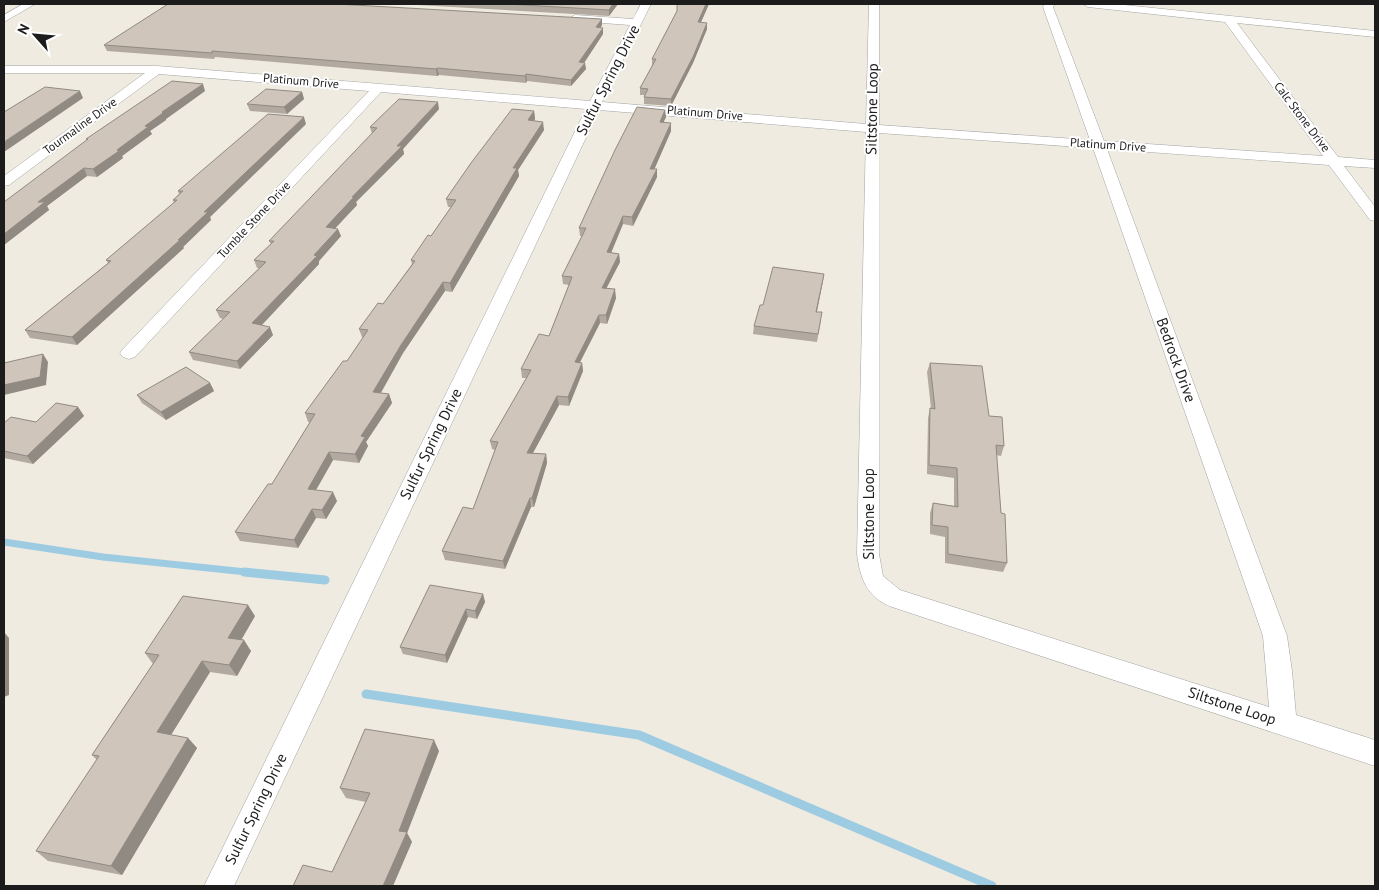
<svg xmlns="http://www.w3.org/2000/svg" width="1379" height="890" viewBox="0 0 1379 890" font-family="'PT Sans',sans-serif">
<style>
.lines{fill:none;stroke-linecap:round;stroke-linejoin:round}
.stream-far1{stroke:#9dcbe1;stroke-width:7}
.stream{stroke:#9dcbe1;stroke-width:9}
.street-casing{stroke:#a3a3a3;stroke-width:1}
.street{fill:#fff;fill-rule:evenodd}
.wall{fill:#b2a9a0}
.shaded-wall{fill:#918a82}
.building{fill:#cfc5ba;stroke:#918a82}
.labels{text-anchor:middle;stroke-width:4;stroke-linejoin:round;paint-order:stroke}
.far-street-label{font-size:12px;fill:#1c1c1c;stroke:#fff}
.street-label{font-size:15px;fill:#1c1c1c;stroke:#fff}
</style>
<rect width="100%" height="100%" fill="#efebe1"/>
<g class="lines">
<path class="stream-far1" d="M4,542l99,15 153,16"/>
<path class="stream" d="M244,572l81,8
M366,694l273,41 353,151"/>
<g class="street-casing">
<path id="street" d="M23,4h12l-31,18v-7z
M641,4h10l-49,98 264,22 3,-120h10v121l211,15 -47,-133 2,-3h10l-2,3 51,134 219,15 -98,-134 -137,-15 -5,-3h32l260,27v6l-138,-14 101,134 37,3v8l-31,-2 31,41v14l-5,-1 -41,-55 -222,-16 180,487 5,35 4,44 79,25v26l-483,-159c-25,-9 -32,-29 -35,-53l9,-422 -267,-22 -365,776h-30l382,-777 -205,-17 -246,265 -6,2 -6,-2 -3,-4 3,-4 246,-258 -210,-17 -150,111 -5,1v-10l141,-103h-141v-7h153l433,35 40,-76 -55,-4 -5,-3 5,-3 58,4zM879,133l214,15 170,488 6,71 -369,-117 -17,-14 -4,-22z"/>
</g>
<use href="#street" class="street"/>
</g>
<path class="wall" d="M399,4h219l-9,12z
M677,4h32l-8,18 6,7 -14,34 -22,43 -27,-2v-9h-4v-7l12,-22v-7l25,-48z
M602,19v6l-2,3 3,6 -19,29 2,6 -15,17 -44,-5 -1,2 -87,-8 -2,1 -222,-19 -1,2 -107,-8 -3,-6z
M205,91l-39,28v1l-16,11 2,3 -30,22 1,2 -26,19 -10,-1 -40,30 2,4 -45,35 83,-105 -1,-1z
M302,92l2,7 -17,15 -37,-3 -3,-7z
M439,109l-36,40 1,5 -48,48 1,3 -22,23 6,8 -22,25v3l-57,61 11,10 -33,34 -47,-9 -4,-8 35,-33 -4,-1 -4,-8 43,-42h-2l-3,-8 17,-16 -2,-3 103,-107 -2,-7z
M665,110l1,7 -3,5 8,9 -17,38 3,8 -24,49 -10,-2 -12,29 8,1 1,8 -14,26 10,10 -9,26 -7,-1 -20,39 2,1 1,8 -14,35 -10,-1 -26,48 13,1 1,9 -13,44h-3l-26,62 -60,-9 -3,-9 31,-42 22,-59 -3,-1 -2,-8 37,-63h-5l-1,-9 28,-33 20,-51 -6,-1 -1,-8 20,-40h-2l-1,-8z
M534,111l1,8 -1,2 10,9 -26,40 1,6 -67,116 -7,-1 -42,62 -22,40 8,1 3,9 -26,39 2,4 -9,17 -26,-3 -17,30 21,11 -11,18 -10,-1 -18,30 -58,-7 -5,-9 37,-48 38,-62h-2l-3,-9 42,-52 16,-23 -1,-1 -3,-8 24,-25 29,-40 -1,-4 20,-24 20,-29h-3l-2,-8z
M306,124l-96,93 1,3 -28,27 1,1 -107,97 -47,-7 -5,-8 83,-67 -2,-3 68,-57 -1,-3 6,-6 -1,-3z
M824,274l-7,38 4,8 -4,22 -64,-8 1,-8 9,-21z
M930,363l59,53 15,30 -3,10 -5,-1 5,58 6,50 -4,9 -58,-9v-26l-15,-3v-21l3,-10 21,3v-28l-27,-4 1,-56 2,-10h1l-4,-36z
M210,383l4,8 -48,29 -24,-17 -5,-8z
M78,407l6,9 -51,48 -29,-6v-35l32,-1z
M483,594l2,8 -8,17 -9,-2 -21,46 -44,-9 -3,-7z
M255,616l-14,24 10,11 -14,25 -27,-4 -39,63 17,3 9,10 -75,127 -74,-14 -12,-10 61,-91 -5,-5 61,-91 -8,-11z
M439,751l-32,82 5,9 -80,30 34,-70 -20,-4 -6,-10z"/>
<path class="shaded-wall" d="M613,4h5l-9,12v-6z
M706,4h3l-11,25v-7z
M602,19v6l-6,9v-7z
M707,23v6l-14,34 -22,43v-7z
M603,28v6l-23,35 -1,-7z
M585,63l1,6 -15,17v-6z
M437,68l2,7 -2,1 -1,-7z
M526,74l1,7 -1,2 -1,-7z
M203,84l2,7 -39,28v1l-16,11 2,3 -30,22 1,2 -26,19 -4,-8 69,-57z
M80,91l3,7 -79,54v-10z
M302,92l2,7 -17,15 -3,-7z
M438,102l1,7 -36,40 1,5 -48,48 1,3 -28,30 -3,-8 26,-30 45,-51z
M665,110l1,7 -6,13v-8z
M534,111l1,8 -6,9 -1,-8z
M304,117l2,7 -96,93 1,3 -28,27 1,1 -107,97 -5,-8 106,-97 26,-28z
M543,122l1,8 -26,40 1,6 -67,116 -2,-9 63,-115z
M671,123v8l-20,46 -1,-8z
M84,168l3,8 -40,30 2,4 -45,35v-11l34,-32z
M657,169v8l-24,49 -1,-9z
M623,216v8l-15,36 -1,-8z
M338,229l3,7 -22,25v3l-63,67 -4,-8z
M619,254l1,8 -18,35v-9z
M824,274l-1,7 -8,39 1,-8z
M443,282l2,9 -42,62 -27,48 -3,-9 28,-47z
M615,289l1,9 -9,26 -1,-9z
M599,315l1,8 -24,47 -1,-8z
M270,327l3,8 -33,34 -3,-8z
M43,354l5,8 -2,23 -42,10v-10z
M582,363l1,8 -14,35 -1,-9z
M210,383l4,8 -48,29 -5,-8z
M389,394l3,9 -26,39 2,4 -9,17 -4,-9 6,-18z
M557,396l2,9 -31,57 -1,-9z
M78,407l6,9 -51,48 -6,-8z
M329,452l4,8 -21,37 -4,-8z
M546,454l1,9 -13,44 -2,-9z
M333,492l4,9 -11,18 -4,-9z
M530,498l1,9 -26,62 -2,-8z
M312,509l4,9 -18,30 -4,-8z
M483,594l2,8 -8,17 -2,-8z
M248,605l7,11 -19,33 -8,-11z
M466,609l2,8 -21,46 -2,-8z
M4,632l5,6v57l-5,2z
M244,640l7,11 -14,25 -8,-11z
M202,661l8,11 -44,71 -9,-11z
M188,738l9,10 -75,127 -11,-9z
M434,740l5,11 -32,82 5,9 -19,44h-10l16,-55z"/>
<path class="building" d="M168,4h168l266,15 -6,8 7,1 -24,34 6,1 -14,17 -45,-6 -1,2 -88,-8 -1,1 -224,-18v2l-108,-8z
M507,4h106l-4,6z
M677,4h29l-8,18 9,1 -14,34 -22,42 -27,-2 4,-8 -8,-1 16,-29h-4l25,-48z
M172,81l31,3 -41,28 1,1 -18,13 3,1 -31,23 2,1 -26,18 -9,-1 -46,34h7l-41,32v-32l84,-63h-2z
M45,87l35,4 -76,51v-30z
M266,89l36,3 -18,15 -37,-3z
M399,99l39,3 -41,44h5l-50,51h2l-28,30 12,2 -24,26 3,1 -65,67 18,4 -33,34 -48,-9 41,-40 -14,-2 50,-48 -12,-2 20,-19h-5l108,-113 -7,-1z
M637,107l28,3 -5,12 11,1 -21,46h7l-25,48 -9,-1 -16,36 12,2 -17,34 13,1 -9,26h-7l-24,47 7,1 -14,34 -11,-1 -30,57 19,1 -14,44h-2l-27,63 -61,-10 21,-44 10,2 25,-67 -8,-1 41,-71 -10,-1 18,-35 10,2 23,-59 -10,-1 24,-48h-7l36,-78z
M512,109l22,2 -6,9 15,2 -30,46h4l-67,115 -7,-1 -42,63 -28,47 16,2 -28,42 4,1 -10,17 -26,-2 -21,37 25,3 -11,18 -10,-1 -18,31 -59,-8 33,-48h4l43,-70 -10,-1 38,-52h4l21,-31 -9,-1 19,-26 5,1 32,-43 -4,-1 17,-25 3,1 25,-36 -10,-1 25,-36z
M268,114l36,3 -100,95h4l-30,28h2l-108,97 -47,-7 86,-69 -5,-1 71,-60h-4l10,-9h-5z
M773,267l51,7 -8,38h6l-4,22 -64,-8 6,-21h3z
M43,354l-3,23 -36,8v-22z
M930,363l52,3 7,50 13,1 2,29 -8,-1 5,68 4,1 2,49 -59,-9v-27l-16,-2 1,-22 25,4 -1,-39 -28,-3 1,-57 5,1z
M186,367l24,16 -49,29 -24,-17z
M56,403l22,4 -51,49 -23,-5v-28l7,-6 25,5z
M430,585l53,9 -8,17 -9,-2 -21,46 -45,-8z
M183,596l65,9 -20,33 16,2 -15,25 -27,-4 -45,71 31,6 -77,128 -75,-15 63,-95 -7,-1 67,-100 -14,-2z
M365,729l69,11 -35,91 8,1 -24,54h-90l10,-21 29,7 38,-79 -30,-5z"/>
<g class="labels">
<g class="far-street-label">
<text transform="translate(301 81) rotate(5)" y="4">Platinum Drive</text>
<text transform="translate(705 113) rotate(5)" y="4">Platinum Drive</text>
<text transform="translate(1302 117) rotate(53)" y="4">Calc Stone Drive</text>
<text transform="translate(80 126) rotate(-36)" y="4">Tourmaline Drive</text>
<text transform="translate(1108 145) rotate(4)" y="4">Platinum Drive</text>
<text transform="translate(254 220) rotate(-47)" y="4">Tumble Stone Drive</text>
</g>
<g class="street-label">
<text transform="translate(608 80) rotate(-63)" y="5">Sulfur Spring Drive</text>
<text transform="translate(872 109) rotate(-89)" y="5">Siltstone Loop</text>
<text transform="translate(1176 360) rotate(70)" y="5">Bedrock Drive</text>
<text transform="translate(431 444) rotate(-64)" y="5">Sulfur Spring Drive</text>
<text transform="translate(869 514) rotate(-90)" y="5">Siltstone Loop</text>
<text transform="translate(1232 706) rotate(18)" y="5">Siltstone Loop</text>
<text transform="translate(256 809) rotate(-64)" y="5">Sulfur Spring Drive</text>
</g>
</g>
<rect width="1379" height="890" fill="none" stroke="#1c1c1c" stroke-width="10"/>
<g transform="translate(35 35) rotate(297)" stroke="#ffffff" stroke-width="4" paint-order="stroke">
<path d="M0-4L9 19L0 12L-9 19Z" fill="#1c1c1c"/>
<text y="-8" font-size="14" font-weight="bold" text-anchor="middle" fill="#1c1c1c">N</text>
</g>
</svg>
